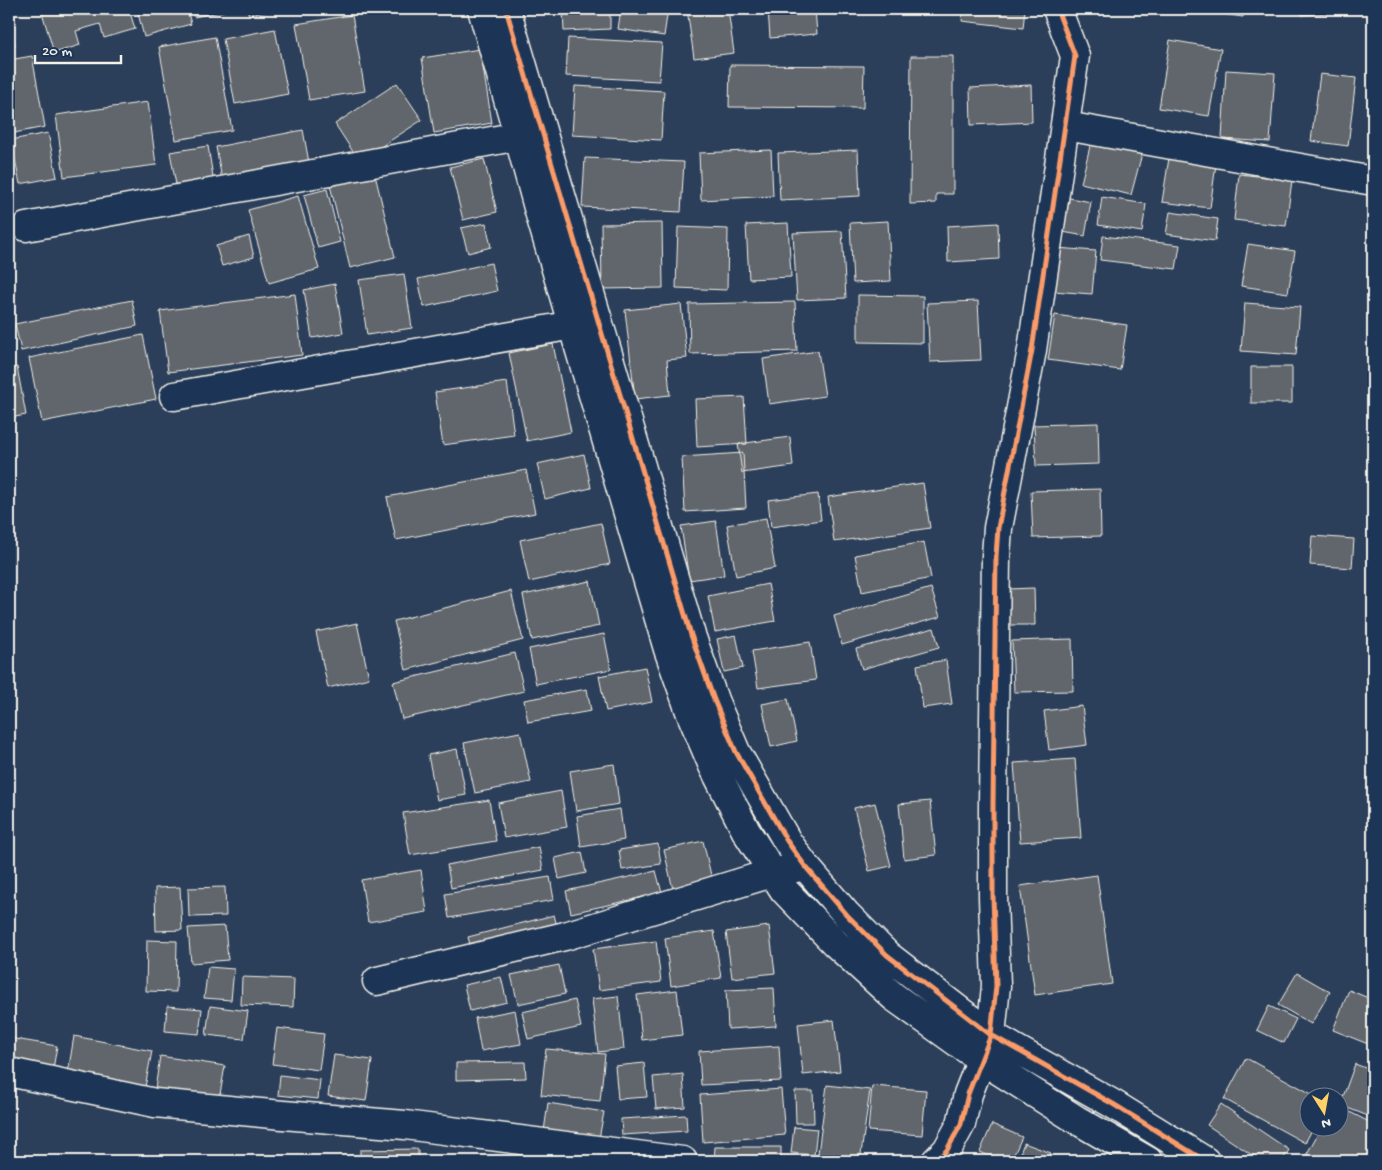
<svg xmlns="http://www.w3.org/2000/svg" width="1382" height="1170" viewBox="0 0 1382 1170" font-family="'Gochi Hand',sans-serif">
<style>
.building{fill:#61666c;stroke:#f4f1e8}
.lines{fill:none;stroke-linecap:round;stroke-linejoin:round}
.minor-casing{stroke:#f4f1e8;stroke-width:31}
.tertiary-casing{stroke:#f4f1e8;stroke-width:31}
.minor{stroke:#1d3557;stroke-width:28}
.tertiary{stroke:#1d3557;stroke-width:28}
.cycleway-casing{stroke:#1d3557;stroke-width:8}
.cycleway{stroke:#fa9b69;stroke-width:5}
</style>
<rect width="100%" height="100%" fill="#2b3f5b"/>
<filter id="ink" filterUnits="userSpaceOnUse"><feTurbulence type="fractalNoise" baseFrequency=".02" numOctaves="2"/><feDisplacementMap in="SourceGraphic" scale="10" xChannelSelector="R" yChannelSelector="G"/><feConvolveMatrix kernelMatrix="1 2 1 2 8 2 1 2 1" color-interpolation-filters="sRGB"/></filter>
<g filter="url(#ink)">
<path class="building" d="M41,9h88l6,20 -31,9 -4,-14 -24,7 4,14 -26,8z
M137,9h50l4,15 -47,13z
M193,9h30l1,2 -30,6z
M247,9h32l-30,6z
M563,9h47v20l-46,2z
M621,9h47l-4,27 -46,-7z
M687,9h41l6,44 -40,5z
M768,9h47l2,25 -47,4z
M963,9h62l-2,19 -61,-7z
M1137,9h20v3z
M1187,9h58l-2,8z
M1302,9h26v4l-26,2z
M9,10l6,36 -6,1z
M352,15l13,76 -56,9 -13,-76z
M275,29l13,65 -53,10 -12,-65z
M215,37l17,93 -56,10 -17,-93z
M568,38l94,5 -3,38 -93,-5z
M1170,40l51,9 -12,67 -50,-8z
M480,49l12,74 -58,10 -12,-75z
M32,56l13,71 -36,7v-74z
M911,56h42v138h-17v9l-26,1z
M730,65l134,1 -1,42 -134,-1z
M1226,70l49,3 -5,69 -48,-3z
M1320,74l36,4 -8,68 -37,-5z
M397,83l25,37 -63,41 -24,-37z
M1031,85l1,37 -61,3 -1,-37z
M575,86l89,5 -3,49 -89,-5z
M148,102l8,63 -92,12 -8,-62z
M303,130l7,38 -87,17 -7,-38z
M48,133l9,44 -37,7 -9,-44z
M1092,138l51,12 -12,45 -50,-12z
M208,146l6,37 -37,7 -7,-38z
M771,150l2,46 -72,4 -2,-47z
M858,150l2,46 -80,4 -2,-47z
M585,158l99,4 -3,50 -99,-5z
M1169,158l47,6 -6,44 -48,-6z
M484,159l13,53 -34,8 -13,-53z
M1239,174l53,6 -6,46 -52,-6z
M375,175l20,82 -45,11 -20,-83z
M327,189l13,53 -22,6 -14,-53z
M298,196l21,73 -50,14 -21,-73z
M1064,197l27,5 -6,34 -28,-5z
M1102,197l44,7 -4,28 -44,-7z
M1170,212l48,7 -3,22 -49,-7z
M888,221l3,60 -38,2 -3,-60z
M486,223l5,24 -23,6 -7,-25z
M662,223l1,65 -61,1 -1,-65z
M788,223l3,54 -42,2 -3,-54z
M998,223l1,36 -51,3 -1,-36z
M678,227l50,2 -1,61 -51,-2z
M842,231l4,67 -49,2 -4,-67z
M249,236l5,21 -32,9 -6,-20z
M1103,236l77,9 -4,24 -76,-9z
M1248,244l47,7 -7,42 -47,-7z
M1056,248l40,3 -4,43 -39,-3z
M491,263l6,28 -73,16 -6,-28z
M404,274l8,54 -45,7 -8,-55z
M335,284l8,49 -31,5 -8,-48z
M295,294l7,61 -134,17 -8,-61z
M858,295l65,1v47l-65,-1z
M132,300l5,26 -116,25 -6,-27z
M978,301l3,59 -51,2 -3,-59z
M795,302l2,49 -107,3 -1,-50z
M1245,303l55,4 -4,48 -55,-4z
M681,304l6,54 -20,2 3,35 -35,4 -10,-89z
M1055,315l72,10 -7,45 -72,-10z
M143,335l13,64 -114,23 -13,-64z
M553,344l18,88 -44,9 -18,-88z
M818,351l7,45 -56,8 -6,-45z
M17,367l9,48 -17,3v-49z
M1251,367h41v36h-41z
M507,382l7,53 -71,10 -8,-53z
M744,397l3,47 -50,3 -2,-48z
M1098,423l1,41 -63,2 -2,-41z
M790,437l3,29 -51,7 -4,-29z
M743,453l3,55 -61,4 -3,-55z
M584,454l7,34 -46,11 -8,-35z
M526,470l9,43 -139,27 -9,-43z
M923,483l7,45 -96,14 -6,-45z
M1100,489l1,47 -68,2 -2,-47z
M818,494l3,26 -50,7 -3,-27z
M766,518l9,50 -39,8 -9,-51z
M716,521l8,54 -35,5 -8,-54z
M601,523l9,41 -81,18 -9,-42z
M1312,536l42,3 -2,29 -42,-3z
M924,542l7,36 -69,14 -7,-37z
M590,581l9,45 -67,14 -9,-45z
M768,584l7,37 -60,11 -7,-36z
M931,588l9,29 -98,28 -8,-29z
M1034,588l1,37h-26l-1,-36z
M511,591l12,49 -117,30 -12,-49z
M357,623l12,55 -41,10 -12,-56z
M934,628l5,19 -77,22 -6,-20z
M604,634l7,35 -75,15 -7,-35z
M736,635l7,33 -19,4 -7,-33z
M1072,639l1,52 -59,1 -2,-51z
M810,642l6,38 -58,8 -6,-37z
M515,653l9,38 -122,28 -9,-37z
M946,660l6,44 -29,4 -6,-43z
M645,667l7,35 -46,9 -7,-35z
M587,689l4,22 -63,11 -4,-22z
M788,699l9,42 -26,6 -9,-43z
M1082,706l5,39 -38,5 -5,-39z
M520,732l11,50 -56,11 -11,-50z
M457,749l9,46 -29,5 -9,-45z
M1075,759l6,79 -61,4 -6,-79z
M614,764l5,40 -43,7 -6,-40z
M561,791l6,36 -63,11 -6,-35z
M489,800l7,41 -86,14 -7,-42z
M930,801l6,54 -32,4 -5,-55z
M875,803l16,63 -22,5 -15,-63z
M620,809l4,31 -43,7 -4,-31z
M703,841l10,43 -39,10 -10,-44z
M658,844l3,20 -39,6 -3,-20z
M539,847l4,23 -92,18 -4,-23z
M582,852l4,21 -27,6 -4,-21z
M421,870l6,42 -59,10 -7,-42z
M656,871l6,22 -91,20 -5,-22z
M1097,875l15,109 -77,11 -15,-109z
M550,877l4,23 -105,18 -4,-24z
M180,887l2,43 -26,1 -1,-43z
M225,887l1,29 -37,1 -1,-29z
M554,915l5,18 -86,23 -5,-19z
M225,926l3,34 -37,3 -3,-35z
M769,926l6,47 -43,5 -6,-46z
M714,931l7,47 -50,8 -6,-48z
M147,940l30,1 -1,51 -30,-1z
M656,941l5,41 -62,8 -6,-41z
M559,965l6,29 -47,10 -7,-29z
M208,967l26,2 -3,31 -27,-2z
M1297,973l33,19 -19,32 -33,-19z
M242,977l52,2 -1,28 -52,-2z
M501,977l6,25 -37,9 -6,-26z
M774,988l2,38 -48,3 -2,-39z
M677,990l5,45 -40,5 -5,-45z
M1349,990l24,10v46l-40,-16z
M618,996l6,53 -26,3 -6,-53z
M575,1000l6,27 -53,12 -6,-27z
M167,1006l35,3 -3,25 -34,-3z
M210,1006l38,5 -4,28 -38,-4z
M1269,1006l27,13 -12,24 -27,-13z
M515,1010l6,34 -40,7 -6,-33z
M834,1020l6,51 -37,4 -5,-51z
M277,1028l47,6 -5,36 -47,-6z
M74,1036l78,15 -7,36 -77,-14z
M9,1038l48,8 -4,23 -44,-8z
M779,1046l2,35 -80,4 -2,-34z
M546,1049l59,5 -5,47 -59,-6z
M334,1055l38,5 -6,41 -38,-5z
M160,1056l65,10 -6,34 -64,-11z
M1246,1058l73,40h-9v30h3l-8,15 -81,-44z
M525,1062l1,16 -70,2v-17z
M644,1063l3,34 -29,2 -3,-33z
M1355,1064l18,7v47l-33,-13z
M683,1074l2,33 -29,2 -3,-32z
M280,1075l40,5 -2,19 -40,-4z
M827,1085l43,5 -10,71h-43z
M872,1086l54,4 -4,45 -54,-4z
M781,1089l4,46 -82,7 -3,-47z
M795,1091h18l1,32h-18z
M548,1103l56,9 -5,27 -55,-8z
M1221,1104l68,46 -7,11h-21l-54,-36z
M1340,1107l33,17v26l-5,11h-65l18,-33h19z
M686,1115l1,16 -65,4 -1,-16z
M992,1124l30,13 -11,24h-9l-22,-9z
M794,1127l23,2 -3,26 -23,-2z
M1024,1143l27,10 -3,8h-31z
M715,1147h66v14h-67z
M418,1149v12h-58v-11z"/>
<g class="lines">
<g class="minor-casing">
<path id="minor" d="M1066,126l307,55
M26,227l493,-91
M174,396l399,-71
M377,981l188,-45 207,-63 33,-7
M9,1072l146,31 128,12 122,10 278,36
M936,1161l11,-11 14,-26 7,-30 23,-59 5,-49 -3,-89v-93l3,-248 2,-28 34,-178 43,-294 -18,-47"/>
</g>
<g class="tertiary-casing">
<path id="tertiary" d="M482,9l34,118 24,88 128,434 23,65 22,52 33,65 38,59 51,53 59,54 88,63 95,60 71,41
M506,9l185,626 23,65 22,52 51,89 18,25 42,49 40,40 104,80 122,69 92,57"/>
</g>
<use href="#minor" class="minor"/>
<use href="#tertiary" class="tertiary"/>
<g class="cycleway-casing">
<path id="cycleway" d="M506,9l185,626 23,65 22,52 51,89 18,25 42,49 40,40 104,80 122,69 92,57
M936,1161l11,-11 14,-26 7,-30 23,-59 5,-49 -3,-89v-93l3,-248 2,-28 34,-178 43,-294 -18,-47"/>
</g>
<use href="#cycleway" class="cycleway"/>
</g>
</g>
<rect width="1382" height="1170" fill="none" stroke="#1d3557" stroke-width="30"/>
<rect x="15" y="15" width="1352" height="1140" fill="none" stroke="#f4f1e8" stroke-width="2" filter="url(#ink)"/>
<g transform="translate(1324 1112) rotate(169)"><circle r="24" fill="#1d3557" stroke="#738091"/>
<path d="M0-4L9 19L0 12L-9 19Z" fill="#ffd166"/>
<text y="-8" font-size="14" font-weight="bold" text-anchor="middle" fill="#f4f1e8">N</text>
</g>
<path d="M35 55v8h86v-8" fill="none" stroke="#f4f1e8" stroke-width="2.5"/>
<text x="42" y="55" font-size="15" fill="#f4f1e8" stroke="#1d3557" stroke-width="4" paint-order="stroke">20 m</text>
</svg>
